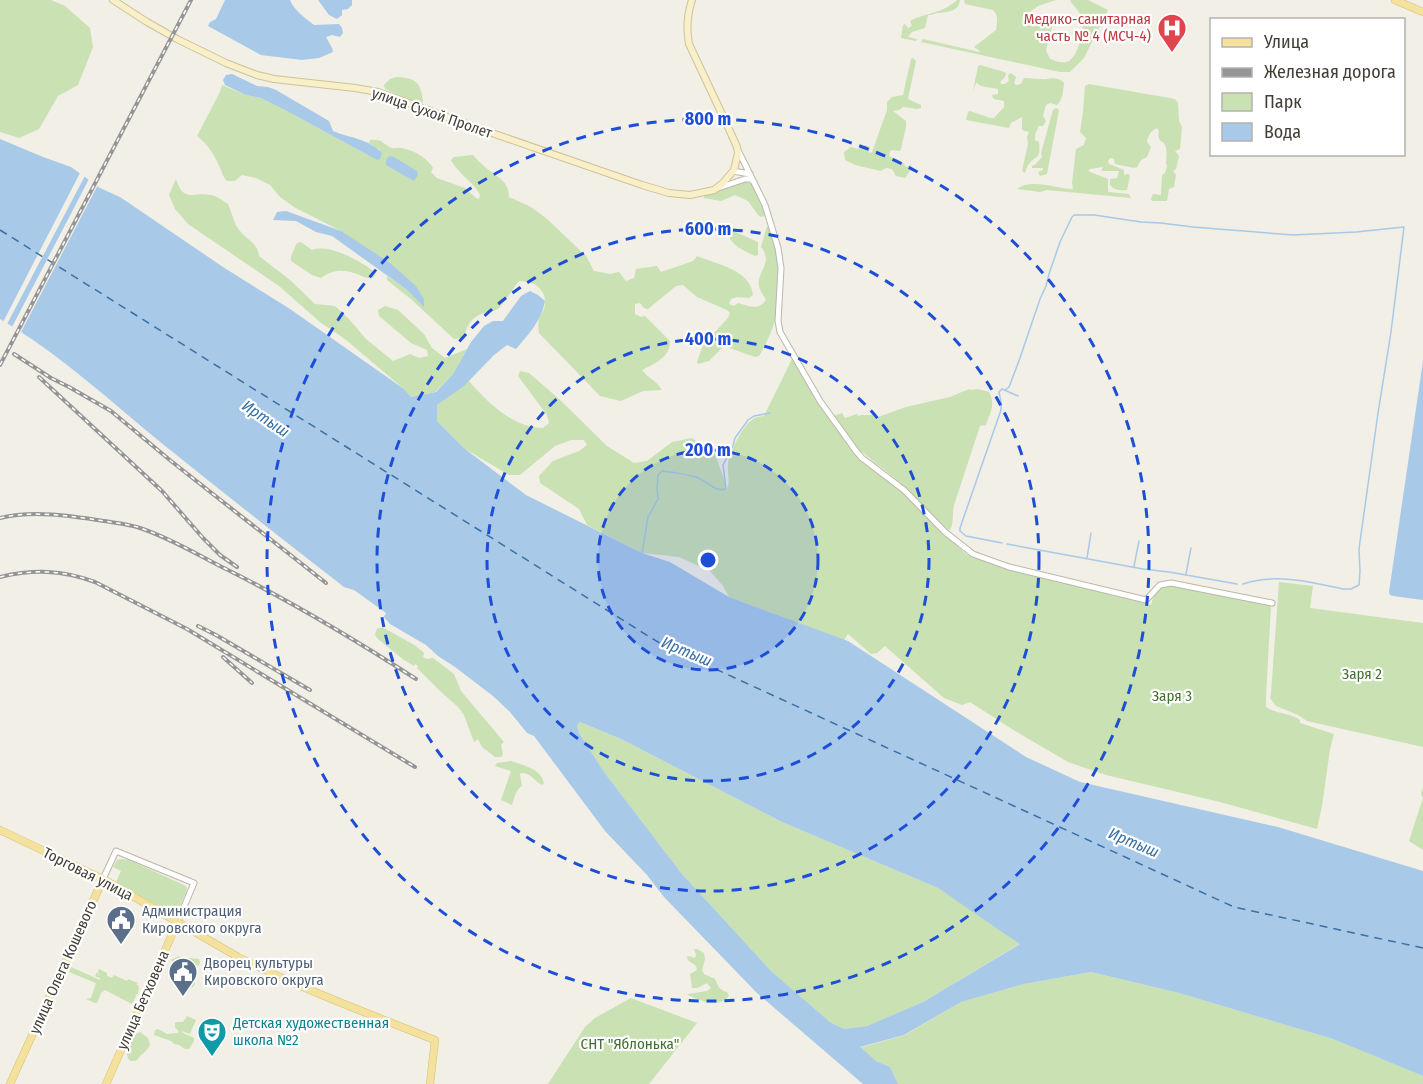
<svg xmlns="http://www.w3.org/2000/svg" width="1423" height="1084" viewBox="0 0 1423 1084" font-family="'Fira Sans Condensed',sans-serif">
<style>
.green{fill:#c9e1b3}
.water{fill:#a8c9e8;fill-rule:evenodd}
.pier{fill:#f1efe6}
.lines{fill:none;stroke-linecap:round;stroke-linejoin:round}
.stream{stroke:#a8c9e8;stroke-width:1.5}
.ferry{stroke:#3b70a4;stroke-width:1.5;stroke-dasharray:8 6;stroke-linecap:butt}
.tertiary-casing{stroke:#bcb7aa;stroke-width:7}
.secondary-casing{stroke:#ccc39a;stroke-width:8}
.primary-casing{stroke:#d7bf6f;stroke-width:8}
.tertiary{stroke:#fff;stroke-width:5}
.secondary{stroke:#f9f0c9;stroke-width:6}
.primary{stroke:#f4e19d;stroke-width:7}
.rail-casing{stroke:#959595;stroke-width:4}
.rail{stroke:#fff;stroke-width:1.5;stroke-dasharray:4.5;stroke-linecap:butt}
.ring{fill:none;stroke:#1d4ed8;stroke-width:3;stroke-dasharray:10 8}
.labels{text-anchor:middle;stroke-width:4.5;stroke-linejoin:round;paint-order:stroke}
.health-label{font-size:15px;fill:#be3a42;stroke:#fff;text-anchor:end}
.street-label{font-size:15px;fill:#433f36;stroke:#fff}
.park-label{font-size:15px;fill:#436f30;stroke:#fff}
.service-label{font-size:15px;fill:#4e5e75;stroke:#fff;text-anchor:start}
.culture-label{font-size:15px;fill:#0d838f;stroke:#fff;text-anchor:start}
.water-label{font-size:16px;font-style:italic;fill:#3b70a4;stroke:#fff}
.centre{fill:#1d4ed8;stroke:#fff;stroke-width:3}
.ring-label{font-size:18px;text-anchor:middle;font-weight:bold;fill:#1d4ed8;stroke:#fff;stroke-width:4.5;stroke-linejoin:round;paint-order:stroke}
</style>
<rect width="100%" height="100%" fill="#f1efe6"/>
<path class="green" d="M0,0h51l14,6 25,22 3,19 -15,38 -20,11 -19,33 -20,9 -19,-6z
M957,0h3c-1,12 -13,12 -23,13 -3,1 -6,2 -9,2l-3,13 -13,4 -4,5 9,2 -1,2 -15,-3 2,-13 2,-1 3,4 4,-2 -2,-5c17,-9 32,-7 47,-21z
M964,0h92l-18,6 -7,5 1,4 17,4 4,5 -7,26 4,9c5,2 13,5 19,2 10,-6 17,-35 12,-45 -2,-6 -8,-10 -11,-16h18l20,10 -24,48 -14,14h-10l-139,-30 2,-3 56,13 1,-1 -6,-4 22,-17c1,-7 3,-14 -3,-20l-28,-6z
M913,58l3,3 -8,38 13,6v3l-4,1 -14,-2 -4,3 -6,1 13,10v6l-5,22 -1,2 -8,-1 -2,1 -1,4 1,2c8,2 12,3 16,10l5,-2 1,3 -7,10 -9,-2 -4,-7 -6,-1 -5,3 -26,-6 -10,-5 -1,-8 7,-5 7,2 7,-4 5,2 -1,4v2l3,-1 15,-42v-8l5,-5 11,-2 8,-36z
M980,65l24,7 2,1 -1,4 -5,5 1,2h4l4,-3 -1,-6 3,-2 5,4 -2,6 2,2 5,-1 3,-6c6,0 11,1 16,1 10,1 16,-4 24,4 -1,8 -1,16 -7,22l-7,-2 -4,2 -3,11 3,5 -3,5h-4l-4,8v6l4,2c2,17 -2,12 -10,22 -2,2 -3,6 -4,9l-3,-2 6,-27 -1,-7 2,-5 -7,-2v-13l-11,6 -2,5 -43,-8 2,-8 2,-1 20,7h4l10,-11v-6c-5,-2 -11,1 -12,-6l6,-1v-5l-17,-3 -4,-3h-1l-3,8 5,-25z
M396,77c20,1 25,5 27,25l-3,2h-3l-32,-15 -1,-4 6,-6z
M1089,84l86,15 3,4 1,18 3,6 -2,22 -5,2 4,5 -3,13 -3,2 3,4 -2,12 -5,2 -2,12h-15l-1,-2 2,-5 8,1 1,-20 3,-2 2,-7 -1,-2c0,-5 1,-11 0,-16 -1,-9 -10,-4 -7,-17l-2,-3c-6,2 -9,8 -10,14l4,5 -4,10 -6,3 -4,7 -3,1 -19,-4 -1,-5 -4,-1 -2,3 1,3 15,6v5l4,-1 2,2 -3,14c-6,1 -13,0 -17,-5v-6l7,-1 2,-7h-18l2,-4 -13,2 -2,2 20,8v13l21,2 2,4 -84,-8 -7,2 -23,-3c15,-11 39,0 56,0l-1,-6 4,-34 8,-4 2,-7 -6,-6 3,-20 2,-26z
M222,85l24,10 15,3 24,12 92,50 3,-10 -11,-7 1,-3c14,-1 11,4 22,8 3,1 6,-1 9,0 13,2 26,10 32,20l-2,4 6,6 28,10 11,10 3,1 1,-4c-6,-13 -22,-21 -29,-35l3,-3 19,-2c4,4 7,8 11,11 10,10 25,13 25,31l22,10 16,12 39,37 8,15 16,3 9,-2 7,9 8,-3 2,-9 21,-3 4,6 32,-11 4,-5c19,8 54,14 56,39l-4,3 -12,-1 -6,2 -2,5 5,2 4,-3c11,3 20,8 28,-3 -2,-4 -6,-9 -7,-14 -3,-14 15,-23 2,-39l6,-21c2,3 5,5 6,8 8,18 8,65 3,84 -4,13 -10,26 -17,38l-4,1 -31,-11 -15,15 -11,3 -1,-2 6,-17 25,-27 2,-5 -3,-3 -30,-13 -14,-12 -7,1 -28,23 -4,-1 -4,-5 -5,1v10l6,3 4,-1 25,25c0,17 -15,22 -28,29 7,9 15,11 20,20l-19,1 -22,10 -21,-5 -61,-63c-1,-4 -1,-11 0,-15 1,-3 4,-6 5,-9 5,-17 -8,-29 -25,-28 -7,8 -12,19 -20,27 -6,5 -11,3 -18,6 -10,4 -14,12 -17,22l-3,2 -7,1 -42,-39 -25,-20v-4l19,13 17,16 1,-6 -83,-68 -47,-24 -14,-10 -10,-12 -14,-7 -14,-3 -7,6h-8c-5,-5 -4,-8 -7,-13 -5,-12 -12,-24 -23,-32l23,-44z
M1056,108l3,2 -12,64 -7,2 -2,-4 5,-2v-2h-11v-2l4,-2 6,-7 -1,-4 12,-43z
M176,179c8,25 17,12 35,16 6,1 12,6 17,9 4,8 6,22 13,28 8,10 16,10 18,24l31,24 25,24 20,2 13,12 18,21 27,22 17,-7 9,4 9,-2 -1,-6 -16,-7 -32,-27 -1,-6 7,-4 13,4 26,24 8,14 13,10 22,-9 -14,25 -18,18 -24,5 -7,-8 -59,-50 -25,-17 -41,-36 -91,-62 -13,-15 -6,-14z
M750,180l15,31 -1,5 -3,1 -3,-2 -10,-14 -13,-6 -14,6 -17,-3v-3l41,-14z
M726,228l32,14v13l-3,1c-12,-6 -23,-10 -28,-23l-4,-3z
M301,242l11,8c18,-7 50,12 64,23l-3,5c-8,1 -12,-3 -19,-5 -13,-4 -22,-3 -33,5l-9,-3 -21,-14v-5l6,-13z
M792,359l18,30 48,67 44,35 32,34 32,29 39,14 146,37c3,-10 4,-16 15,-21l105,21 -5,91v11c10,7 24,6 34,13v3l34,11 -4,15 -8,57 -5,23 -97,-27 -114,-27 -38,-13 -53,-31 -45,-29 -8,3 -18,-7 -59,-52 -8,7 -6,1 -23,-20 -4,6 -115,-43 -6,-11 -13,-15 -31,-14 -37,-4 -55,-28 -8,-16 -39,-26 -1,-7 14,-15 26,-10 8,-6 -3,-5h-13l-16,6 -35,29h-11l-44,-26 -28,-28v-16l32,-24c18,21 44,47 74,47l6,-5 -2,-8 -29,-39 2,-5 9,2 30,26 48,47 27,17 13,-2 25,-19 20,-4 23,16 10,28 1,9c5,-9 1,-18 2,-28 3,-12 15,-40 27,-45 2,-1 8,-2 9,-2z
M969,389l1,1c7,-2 13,0 19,2 7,12 1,21 -3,33l-6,1 -26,79c-2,9 0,18 -4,25l-3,-1c-23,-23 -45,-47 -72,-66 -5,-4 -9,-9 -15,-12l-27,-35 9,-3 3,5 12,-4 1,2 3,-1h14l3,2 28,-10 44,-10z
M1279,582l34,4 -3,22 113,15v124l-116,-26 -9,-6 -22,-9 -6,-8 1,-5z
M378,628h6l32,18 8,7 -1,4 4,2 6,-1 21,16 7,17 43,51 -3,3 2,9 -2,3h-6l-13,-10 -4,-8 -4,3 -10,-27 -6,-8 -18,-16 -23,-23 1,-2 -3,-2 -1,2 -10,-6 -26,-21 -3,-4 1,-4z
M580,722l41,17 161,83 156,66 83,55 -98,59 -56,24 -23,3 -14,-7 -59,-51 -89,-97 -78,-102 -25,-39 -2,-8z
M511,761c12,4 30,8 33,22l-2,2c-8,-4 -10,-12 -21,-12l-1,2 2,11c-6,3 -8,12 -10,19l-11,-5 10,-29 -16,-5 2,-3z
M1423,787v63l-14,-9 14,-43 -2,-4z
M122,859l7,1 55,25 3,3 -1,5 -9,19h-8l-53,-30 5,-11 -8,-4 4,-7z
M694,949h3l7,4 1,6 -3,11 2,4 11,5c3,7 4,11 12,13l2,4c-11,13 -28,5 -41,-1v-1l19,-3 4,-3 -4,-5 -10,5h-5l-2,-14 7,-4 -1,-4 -8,-6 -1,-3 1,-1 7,2 1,-3z
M179,956l3,4 8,-2 9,1 1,4 -1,2 -11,3 -1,2 11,5 -2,4 -3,-2 2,7 -2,3 -3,1 -3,-1 -5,-8v-3l-2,-1 -3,-4h-6v-3l5,-4v-2h-3l-2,-2z
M71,967l29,13v-2l-5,-2 2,-4 3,5 -2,-6 1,-2 8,4v3l5,2 2,-3 13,6 1,-2 10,4 -2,1 3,2 -1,8 -3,1 1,1 -4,8 -27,-14 -4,3 -4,10h-2l-9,-4 5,-1 5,-15 -27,-11z
M1091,972l88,21 154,46 90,37v8h-525l-8,-17 -14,-6 -17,-13 46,-13 56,-33 63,-18z
M631,998l66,25 -48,61h-101l37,-57 10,-9z
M187,1016l9,4 -6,14 -8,-3 1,2 11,5v3l-5,8h-4l-6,-4 -5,-1 -3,-3 -17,-6 1,-5 3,-1 9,5 10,-1 2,-1 -4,-5v-4l2,-1h6z
M140,1032l8,6 2,7c-3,5 -5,7 -10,11 -1,1 -2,3 -3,4 -15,7 -12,-22 3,-28z"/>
<path class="water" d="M225,0h65c4,10 15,18 24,25l25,-1 3,4 1,5 -3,4 -8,-2 -6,2 6,11 1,4 -14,6 -17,2 -41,-5 -53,-29 2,-4 6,-3z
M318,0h34v5l-4,4 -6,1v5l-5,4 -8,-4z
M232,74l25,12 11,1 8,3 53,31 4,10c17,7 36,8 49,22l-2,6 -3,1 -92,-50 -24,-12 -15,-3 -21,-10 -2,-5 3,-5z
M0,139l43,18 28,10 29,21 20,9 103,70 67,42 114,80 7,8 25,-5 17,-18 18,-32 13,-16 9,-5h10l18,-25 9,-5 8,4 7,6c-3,19 -17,34 -29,48l-9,-4 -13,10 -30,31 -27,19v16l28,28 61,46 116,58 28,9 59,35 119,44 178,116 54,25 198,45 145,44v205l-90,-37 -154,-46 -88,-21 -67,12 -63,18 -57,33 -44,12 16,14 14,6 8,17h-35l-106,-91 -93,-96 -17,-22 -42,-44 -71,-95 -7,-3 -17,-21 -17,-16 -38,-29 -17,-11 -12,-11 -36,-21 -6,-7 2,-4 -32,-23 -10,-3c-60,-47 -121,-94 -180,-142 -54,-44 -104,-91 -164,-126zM580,722l41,17 161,83 156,66 82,56 -97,58 -56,24 -23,3 -14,-7 -59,-51 -89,-97 -78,-102 -25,-39 -2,-8z
M392,156l25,15 1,4 -4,6 -28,-16v-4l2,-4z
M286,211l55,20 49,32 26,23 8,13v8l-18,-18 -74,-53 -16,-4 -20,-11 -23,-1 4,-8z
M1423,361v239l-30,-4 -3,-1 -1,-3z"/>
<path class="pier" d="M81,171l5,3 -80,152 -4,-2z
M90,177l9,6 -79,151 -9,-5z"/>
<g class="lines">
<path class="stream" d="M1005,390l4,-3 11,-29 20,-59 6,-13 3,-12 11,-32 12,-25 2,-2h20l47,7 20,1 32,4 100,8 63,-3 48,-5 -13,105 -13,81 -19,136 1,22 -1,14 -8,4h-8c-32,-7 -68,-16 -100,-5
M1002,543l-36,-7 -6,-5v-3l41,-118v-8l-2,-10 3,-3 16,7
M1007,544l136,25 26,3 68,12
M642,554l6,-37 10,-18 -1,-12 1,-12 4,-4c12,1 23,3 34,6 12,4 17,15 30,12l-3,-24 10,-19 2,-8 13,-18 6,-4 16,-3
M1087,558l4,-25
M1134,566l5,-25
M1186,574l5,-26"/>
<path class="ferry" d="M0,230l661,414 573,263 189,41"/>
<g class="tertiary-casing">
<path id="tertiary" d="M737,148l28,57 13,43 3,20 -3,53 2,11 40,69 36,50 6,7 42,32 41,42 28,22 36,13 137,33 14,-15 11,-2 101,20
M733,171l17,3
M718,188l27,-9h5l4,3
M103,879l13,-28 78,32 -16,38"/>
</g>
<g class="secondary-casing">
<path id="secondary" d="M113,0l34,22 30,17 49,24 31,12 17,4 81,9 23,4 111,40 153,53 27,8 21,2 24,-5 8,-6 12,-14 4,-17 -1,-6 -9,-20 -39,-83c-3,-16 -2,-29 3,-44"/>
</g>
<g class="primary-casing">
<path id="primary" d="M1395,0l28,12
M0,830l103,49 135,78c64,32 131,57 197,83l-5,44
M10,1084l93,-205
M106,1084l72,-163"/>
</g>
<use href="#tertiary" class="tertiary"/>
<use href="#secondary" class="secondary"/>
<use href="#primary" class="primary"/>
<g class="rail-casing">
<path id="rail" d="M14,354l37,24 18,9 42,24 60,50 155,122
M0,365l191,-365
M39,377l123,114 41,47 17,17 17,12
M0,518c33,-8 71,-2 104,3 12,2 25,3 36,7 30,10 58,27 86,41 66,33 128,70 190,110
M0,577c34,-8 62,-7 95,5l92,47 228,138
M198,626l18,9 94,55
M223,657l29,26"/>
</g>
<use href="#rail" class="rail"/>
</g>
<circle cx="708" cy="560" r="110" fill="#1d4ed8" fill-opacity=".12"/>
<g class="ring">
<circle cx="708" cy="560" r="110"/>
<circle cx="708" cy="560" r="221"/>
<circle cx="708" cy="560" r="331"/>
<circle cx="708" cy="560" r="441"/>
</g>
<defs>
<g id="hospital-pin" transform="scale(1.5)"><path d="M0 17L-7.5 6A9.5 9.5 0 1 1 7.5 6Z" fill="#e0444e" stroke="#fff"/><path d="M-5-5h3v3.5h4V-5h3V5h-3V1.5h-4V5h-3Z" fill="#fff"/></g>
<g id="civic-pin" transform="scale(1.5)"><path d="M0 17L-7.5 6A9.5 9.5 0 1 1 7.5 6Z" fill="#5c6f8a" stroke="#fff"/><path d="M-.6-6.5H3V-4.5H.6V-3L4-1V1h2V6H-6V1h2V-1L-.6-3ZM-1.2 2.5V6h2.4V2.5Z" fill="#fff"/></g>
<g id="theatre-pin" transform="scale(1.5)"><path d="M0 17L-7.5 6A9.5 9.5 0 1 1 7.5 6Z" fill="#0f9aa8" stroke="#fff"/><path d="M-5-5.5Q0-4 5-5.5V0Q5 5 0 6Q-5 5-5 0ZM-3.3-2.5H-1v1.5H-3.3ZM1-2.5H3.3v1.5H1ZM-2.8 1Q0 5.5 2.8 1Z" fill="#fff"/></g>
</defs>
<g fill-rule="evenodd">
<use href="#hospital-pin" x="1172" y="28"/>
<use href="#civic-pin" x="121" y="920"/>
<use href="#civic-pin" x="183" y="972"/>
<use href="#theatre-pin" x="212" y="1032"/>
</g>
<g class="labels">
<g class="health-label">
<text x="1151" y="24">Медико-санитарная<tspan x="1151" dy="17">часть № 4 (МСЧ-4)</tspan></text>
</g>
<g class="street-label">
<text transform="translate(432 113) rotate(19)" y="5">улица Сухой Пролет</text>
<text transform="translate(88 874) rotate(27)" y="5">Торговая улица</text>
<text transform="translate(63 967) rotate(-66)" y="5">улица Олега Кошевого</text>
<text transform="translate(143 1000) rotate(-66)" y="5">улица Бетховена</text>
</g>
<g class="park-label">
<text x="1362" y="679">Заря 2</text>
<text x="1172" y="701">Заря 3</text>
<text x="630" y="1049">СНТ "Яблонька"</text>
</g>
<g class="service-label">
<text x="142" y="916">Администрация<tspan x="142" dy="17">Кировского округа</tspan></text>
<text x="204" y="968">Дворец культуры<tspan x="204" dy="17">Кировского округа</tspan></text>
</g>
<g class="culture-label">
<text x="233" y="1028">Детская художественная<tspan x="233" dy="17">школа №2</tspan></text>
</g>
<g class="water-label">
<text transform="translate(266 418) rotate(34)" y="6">Иртыш</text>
<text transform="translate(687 651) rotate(23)" y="6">Иртыш</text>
<text transform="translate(1134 842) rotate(23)" y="6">Иртыш</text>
</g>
</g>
<circle cx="708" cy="560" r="9" class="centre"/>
<g class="ring-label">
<text x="708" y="125">800 m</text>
<text x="708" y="235">600 m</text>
<text x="708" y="345">400 m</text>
<text x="708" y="456">200 m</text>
</g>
<rect x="1210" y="18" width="195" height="138" fill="#ffffff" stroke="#b4b2af" stroke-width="1.5"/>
<rect x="1222" y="38" width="30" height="9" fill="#f4e19d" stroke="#b4b2af" stroke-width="1.5"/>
<text x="1264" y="48" font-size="18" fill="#433f36">Улица</text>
<rect x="1222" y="68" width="30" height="9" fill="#959595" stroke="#b4b2af" stroke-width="1.5"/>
<text x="1264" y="78" font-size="18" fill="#433f36">Железная дорога</text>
<rect x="1222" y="93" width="30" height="18" fill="#c9e1b3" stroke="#b4b2af" stroke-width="1.5"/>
<text x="1264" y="108" font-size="18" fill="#433f36">Парк</text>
<rect x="1222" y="123" width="30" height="18" fill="#a8c9e8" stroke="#b4b2af" stroke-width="1.5"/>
<text x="1264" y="138" font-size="18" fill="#433f36">Вода</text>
</svg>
